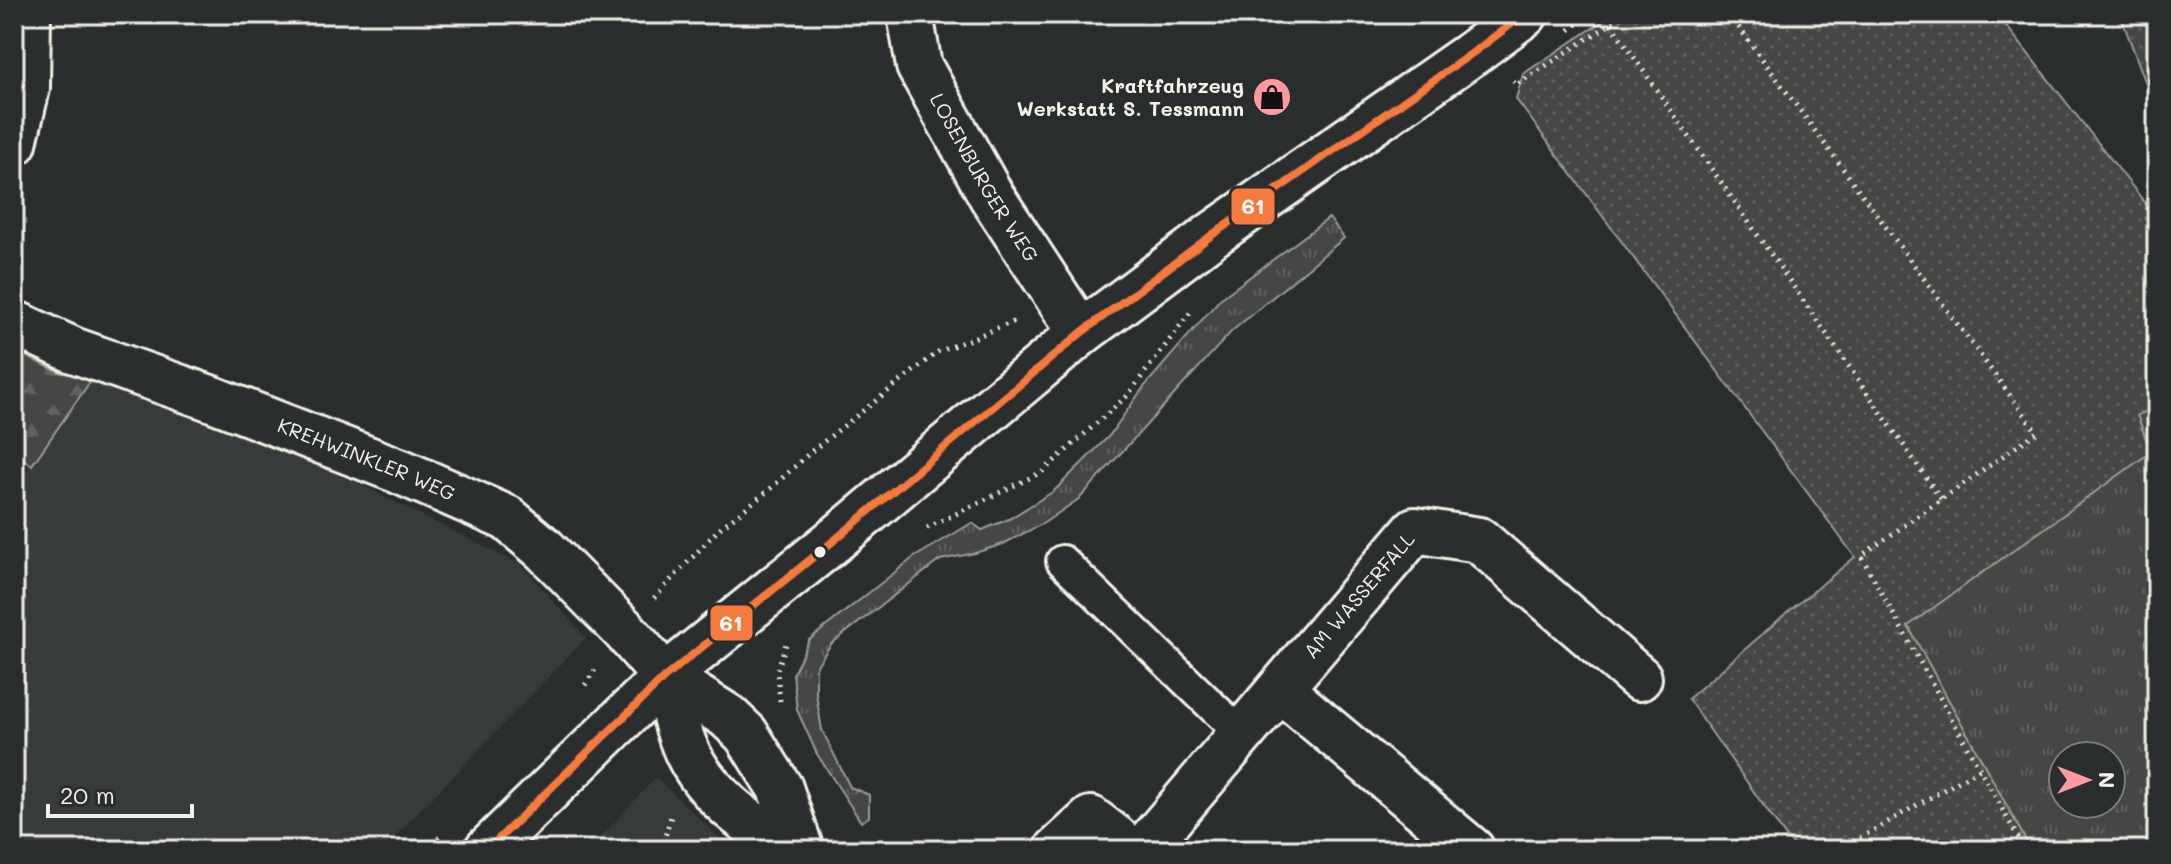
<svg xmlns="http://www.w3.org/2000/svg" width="2171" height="864" viewBox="0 0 2171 864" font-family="Mali,sans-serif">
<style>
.built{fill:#373a3a}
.grass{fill:url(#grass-tufts);stroke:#9c9c96;stroke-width:2;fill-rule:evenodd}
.forest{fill:url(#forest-firs);stroke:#9c9c96;stroke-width:2}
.garden{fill:url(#garden-dots);stroke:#9c9c96;stroke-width:2}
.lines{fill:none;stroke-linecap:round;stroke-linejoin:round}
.lane-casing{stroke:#f4f1e8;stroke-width:36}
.street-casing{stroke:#f4f1e8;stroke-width:50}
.primary-casing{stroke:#f4f1e8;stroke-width:50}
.path{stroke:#f4f1e8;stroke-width:5;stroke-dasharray:2 6;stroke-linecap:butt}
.lane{stroke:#2a2d2e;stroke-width:30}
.street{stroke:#2a2d2e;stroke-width:44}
.primary{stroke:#2a2d2e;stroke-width:44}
.bus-1-casing{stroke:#2a2d2e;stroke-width:14}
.bus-1{stroke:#f6793e;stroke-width:8}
.bus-dot{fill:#f4f1e8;stroke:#2a2d2e;stroke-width:3}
.labels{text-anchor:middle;stroke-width:6;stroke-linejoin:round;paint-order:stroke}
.poi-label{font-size:20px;font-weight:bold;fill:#f4f1e8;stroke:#2a2d2e;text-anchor:end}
.street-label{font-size:20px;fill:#f4f1e8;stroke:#2a2d2e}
.line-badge{stroke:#2a2d2e;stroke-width:3}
.badge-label{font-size:22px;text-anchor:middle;font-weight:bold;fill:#fff}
</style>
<defs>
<pattern id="grass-tufts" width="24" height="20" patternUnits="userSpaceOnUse" patternTransform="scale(2)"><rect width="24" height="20" fill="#444645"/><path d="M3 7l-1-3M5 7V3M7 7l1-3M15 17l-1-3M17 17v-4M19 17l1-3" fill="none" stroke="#606160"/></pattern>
<pattern id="forest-firs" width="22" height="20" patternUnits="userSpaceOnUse" patternTransform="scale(2)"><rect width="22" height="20" fill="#444645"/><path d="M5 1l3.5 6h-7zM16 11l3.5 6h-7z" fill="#606160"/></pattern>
<pattern id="garden-dots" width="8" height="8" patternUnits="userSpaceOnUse" patternTransform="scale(2)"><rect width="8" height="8" fill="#444645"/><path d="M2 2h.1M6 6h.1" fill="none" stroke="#606160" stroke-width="1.8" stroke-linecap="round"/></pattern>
</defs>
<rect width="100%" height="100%" fill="#2a2d2e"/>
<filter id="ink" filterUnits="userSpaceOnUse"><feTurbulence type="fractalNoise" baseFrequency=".0125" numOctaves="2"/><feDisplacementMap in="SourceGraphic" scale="16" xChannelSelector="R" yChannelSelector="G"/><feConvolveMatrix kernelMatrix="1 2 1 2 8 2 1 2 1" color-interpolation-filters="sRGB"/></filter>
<g filter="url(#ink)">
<path class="built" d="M94,376l263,107 154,77 8,2 67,76 -204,212h-368v-364l18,-21z
M656,777l76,73h-143z"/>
<path class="grass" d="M1329,218l15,20 -112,93 -152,167 -36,25 -41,21 -28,9 -35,7 -109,84 -15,23v27l6,36 28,57 19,8v22l-8,5 -44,-68 -20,-44 -4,-36 16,-34 104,-82 59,-35 10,7 27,-11 45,-28 55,-55 34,-48 77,-89z
M2157,407v443h-126l-124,-225 244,-173 -14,-37zM2063,756h48v48h-48z"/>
<path class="forest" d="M14,351l48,22 32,3 -62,89 -18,-12z"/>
<path class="garden" d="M1614,14h383l160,204v189l-20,8 14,37 -243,174 123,224h-233l-12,-13 -98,-138 94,-82 73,-60 -339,-458 7,-25z
M2120,14h37v99z"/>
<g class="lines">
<g class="lane-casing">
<path id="lane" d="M1062,561l179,173"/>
</g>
<g class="street-casing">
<g id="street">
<path id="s1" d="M910,14l9,52 73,131 89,136"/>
<path d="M14,143l13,-55 1,-74"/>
<path id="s2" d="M14,323l59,27 137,48 189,73 108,47 37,31 80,81 41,47 62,39 19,18 34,54 21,62"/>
<path d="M665,677c7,26 12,55 24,79 21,42 62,68 99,94"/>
<path d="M1280,689l192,161"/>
<path d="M1057,850l34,-31 26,20 6,11"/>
<path id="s3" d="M1143,850l272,-320 64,10 160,138"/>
</g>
</g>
<g class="primary-casing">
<path id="primary" d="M487,850l178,-173 172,-139 244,-205 131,-98 259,-181 54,-40"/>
</g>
<path class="path" d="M1729,14l308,418 -176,124 164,294
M1611,24l330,475
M1569,30l22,-16
M1513,81l3,4 110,-71
M927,528l115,-56 85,-76 63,-83
M654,598l66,-70 49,-38 44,-40 125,-98 80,-32
M585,685l12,-18
M780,701l-3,-30 10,-30
M427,850l13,-13
M661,850l11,-37
M1839,850l141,-81"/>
<use href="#lane" class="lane"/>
<use href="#street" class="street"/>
<use href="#primary" class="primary"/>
<g class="bus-1-casing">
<path id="bus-1" d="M487,850l178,-173 172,-139 244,-205 131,-98 259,-181 54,-40"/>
</g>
<use href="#bus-1" class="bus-1"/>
</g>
</g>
<defs>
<g id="shop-disc" transform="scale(2)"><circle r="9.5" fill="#ff9aa2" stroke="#2a2d2e"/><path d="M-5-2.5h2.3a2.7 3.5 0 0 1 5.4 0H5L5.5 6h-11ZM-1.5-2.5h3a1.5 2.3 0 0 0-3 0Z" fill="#111"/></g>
</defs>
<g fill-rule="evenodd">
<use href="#shop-disc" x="1272" y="97"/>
</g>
<circle class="bus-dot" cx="820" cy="552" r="7"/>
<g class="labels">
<g class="poi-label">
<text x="1244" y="93">Kraftfahrzeug<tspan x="1244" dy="23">Werkstatt S. Tessmann</tspan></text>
</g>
<g class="street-label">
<text dy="7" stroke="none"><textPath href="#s1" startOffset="182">LOSENBURGER WEG</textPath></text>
<text dy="7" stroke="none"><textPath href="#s2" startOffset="378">KREHWINKLER WEG</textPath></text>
<text dy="7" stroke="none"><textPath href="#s3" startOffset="334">AM WASSERFALL</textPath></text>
</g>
</g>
<g class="line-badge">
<rect x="1230" y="187" width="46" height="39" rx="8" fill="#f6793e"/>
<rect x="709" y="604" width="45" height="38" rx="8" fill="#f6793e"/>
</g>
<g class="badge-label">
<text x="1253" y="214">61</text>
<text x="731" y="631">61</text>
</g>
<rect width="2171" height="864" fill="none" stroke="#2a2d2e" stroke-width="48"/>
<rect x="24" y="24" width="2123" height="816" fill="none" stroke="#f4f1e8" stroke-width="3" filter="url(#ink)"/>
<g transform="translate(2087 780) rotate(90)"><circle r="38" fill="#2a2d2e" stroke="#7b7b78" stroke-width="2"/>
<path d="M0-6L14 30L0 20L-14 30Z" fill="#ff9aa2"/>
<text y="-12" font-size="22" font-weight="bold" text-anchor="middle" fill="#f4f1e8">N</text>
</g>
<path d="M48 804v12h144v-12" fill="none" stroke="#f4f1e8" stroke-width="4"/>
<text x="60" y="804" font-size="24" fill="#f4f1e8" stroke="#2a2d2e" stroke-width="6" paint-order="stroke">20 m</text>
</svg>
